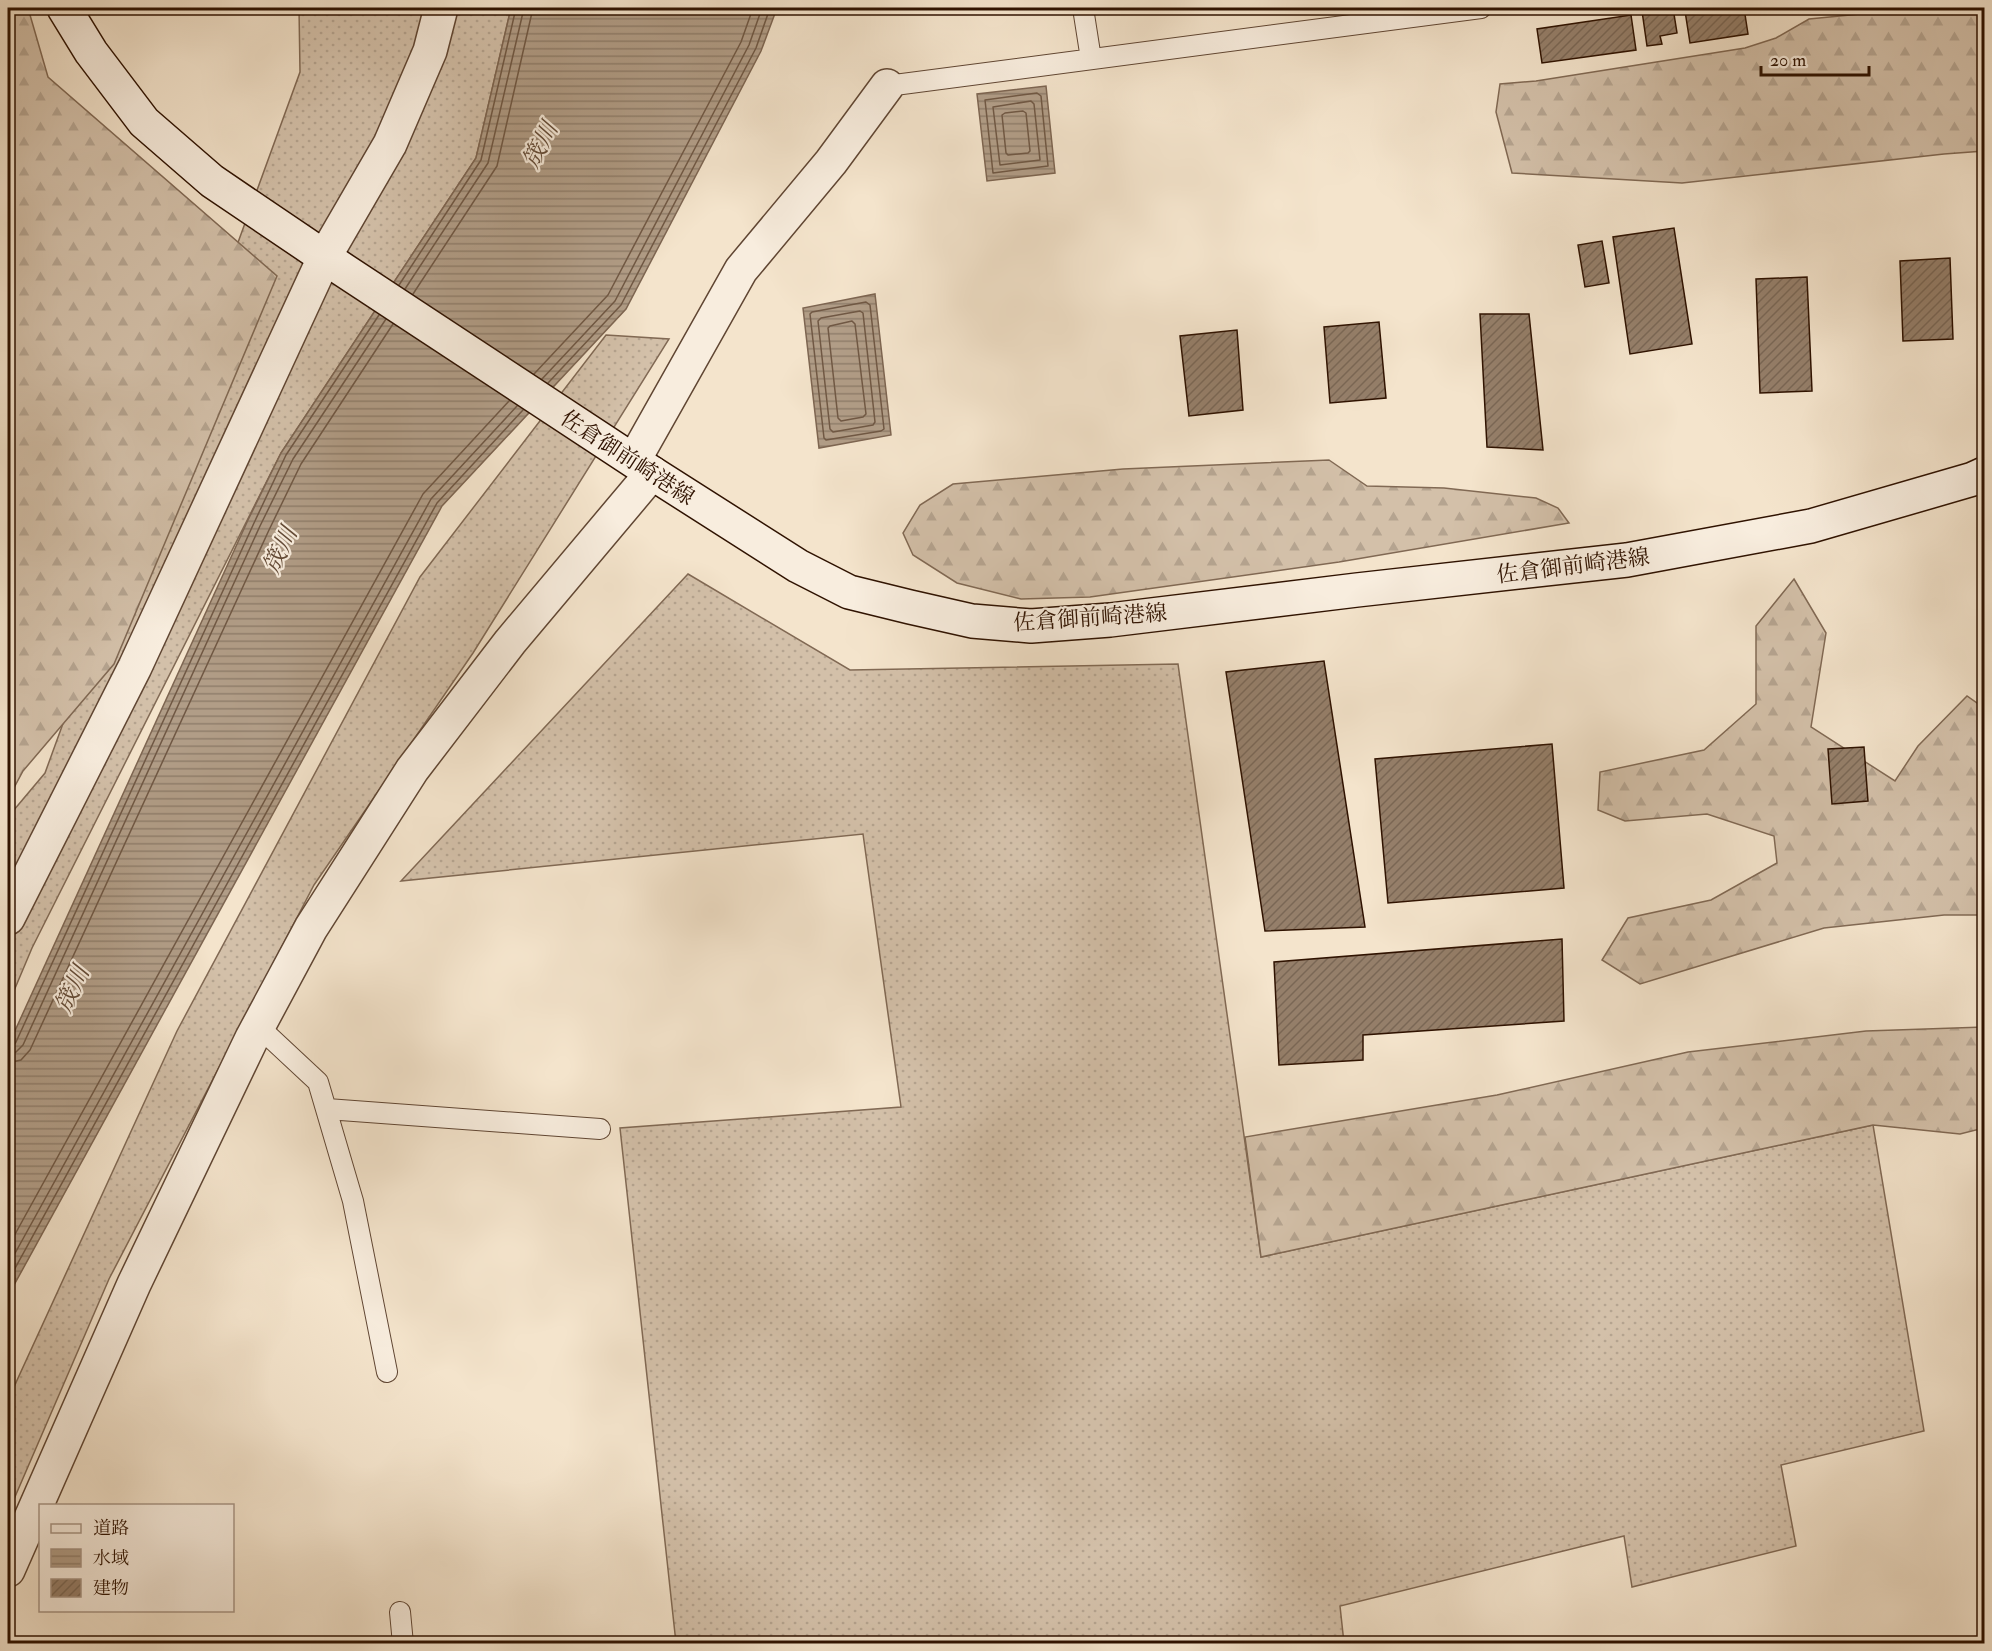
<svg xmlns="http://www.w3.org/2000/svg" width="1992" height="1651" viewBox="0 0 1992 1651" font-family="'IM FELL Double Pica','Noto Serif JP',serif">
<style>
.grass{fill:url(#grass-dots);stroke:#816954;stroke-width:1.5}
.forest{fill:url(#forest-firs);stroke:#816954;stroke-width:1.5}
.water{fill:url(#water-rules);stroke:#7d6551;stroke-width:1.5}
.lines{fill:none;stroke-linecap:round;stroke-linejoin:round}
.shore{stroke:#705844;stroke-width:1.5}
.building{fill:url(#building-hatch);stroke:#2f1200;stroke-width:1.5}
.service-casing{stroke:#604633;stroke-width:22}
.minor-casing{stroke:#604633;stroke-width:36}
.tertiary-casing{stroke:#604633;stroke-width:36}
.secondary-casing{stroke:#2f1200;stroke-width:36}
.service{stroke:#f8edde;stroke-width:20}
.minor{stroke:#f8edde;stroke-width:33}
.tertiary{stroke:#f8edde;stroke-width:33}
.secondary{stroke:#f8edde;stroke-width:33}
.labels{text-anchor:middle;stroke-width:4.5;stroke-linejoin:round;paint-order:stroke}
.street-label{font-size:22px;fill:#2f1200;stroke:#f8edde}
.water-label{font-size:24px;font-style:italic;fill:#634a36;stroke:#f8edde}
</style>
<defs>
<pattern id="grass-dots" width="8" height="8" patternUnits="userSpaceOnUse" patternTransform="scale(1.5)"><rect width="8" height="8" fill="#d3c0a9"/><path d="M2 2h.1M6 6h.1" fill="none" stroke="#b5a490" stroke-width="1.8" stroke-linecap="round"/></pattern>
<pattern id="forest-firs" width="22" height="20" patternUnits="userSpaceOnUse" patternTransform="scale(1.5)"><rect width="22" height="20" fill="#d3c0a9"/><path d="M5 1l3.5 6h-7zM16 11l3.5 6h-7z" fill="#b5a490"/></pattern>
<pattern id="water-rules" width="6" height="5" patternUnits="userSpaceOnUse" patternTransform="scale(1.5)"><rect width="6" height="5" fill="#b19d87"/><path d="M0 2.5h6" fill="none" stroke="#907f6c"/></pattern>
<pattern id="building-hatch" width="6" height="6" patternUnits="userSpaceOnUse" patternTransform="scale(1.5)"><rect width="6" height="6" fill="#957f6a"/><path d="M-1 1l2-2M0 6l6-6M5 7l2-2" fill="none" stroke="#7a6755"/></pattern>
</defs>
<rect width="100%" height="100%" fill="#f4e4cc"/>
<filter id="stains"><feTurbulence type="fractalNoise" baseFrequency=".00333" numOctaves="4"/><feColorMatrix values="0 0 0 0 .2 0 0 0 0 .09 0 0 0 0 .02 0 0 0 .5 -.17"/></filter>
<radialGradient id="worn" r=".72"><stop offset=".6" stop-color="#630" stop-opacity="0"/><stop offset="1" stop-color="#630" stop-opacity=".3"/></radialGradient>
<path class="grass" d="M299,8h212l-35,150 -195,295 -249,495 -24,57v-188l37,-44 255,-701z
M606,335l63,4 -196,314 -159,232 -205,394 -101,234v-113l169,-369 243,-454z
M688,574l162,96 328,-6 83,593 612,-132 51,306 -143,34 15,81 -164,41 -8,-51 -284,70 4,37h-668l-56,-515 281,-21 -38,-273 -462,47z"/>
<path class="forest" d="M8,8h20l20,69 229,199 -163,388 -91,107 -15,28z
M1922,8h62v143l-40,3 -262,29 -170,-10 -16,-61 4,-28 36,-3 209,-33 31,-10 33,-19z
M1329,460l38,26 77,2 92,10 22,10 11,15 -230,39 -249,35 -69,2 -64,-16 -44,-28 -10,-22 17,-28 33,-21 170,-15z
M1794,579l32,54 -15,94 84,54 23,-35 49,-50 17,12v207h-40l-120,13 -184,56 -38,-24 26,-42 83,-18 66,-37 -3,-27 -67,-22 -82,7 -27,-11 2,-38 104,-22 52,-46v-78z
M1984,1027v101l-24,6 -87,-9 -612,132 -16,-120 252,-42 191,-43 178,-21z"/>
<path class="water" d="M511,8h266l-16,43 -135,258 -184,197 -434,790v-250l240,-526 33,-67 195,-295z
M1046,86l9,87 -68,8 -10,-87z
M875,294l16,141 -72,13 -16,-140z"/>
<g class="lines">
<path class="shore" d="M1037,93l4,3 7,70 -55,7 -8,-73z
M1031,101l3,3 6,56 -40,5 -7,-58z
M1023,111l3,2 4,38 -2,2 -20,2 -2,-2 -4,-38 3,-2z
M399,285l82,-125 35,-152
M405,289l83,-126 36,-155
M413,294l84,-128 36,-158
M866,302l4,3 14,124 -3,2 -55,9 -2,-2 -14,-124 2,-2z
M860,311l3,2 12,109 -2,3 -40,7 -3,-3 -12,-108 3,-3z
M852,321l3,3 11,90 -3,3 -22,4 -3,-3 -10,-90 2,-2z
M534,374l74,-79 133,-253 12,-34
M542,379l73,-78 134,-256 13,-37
M548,383l73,-78 135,-257 14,-40
M8,1047l5,-1 3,-4 238,-519 32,-68 93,-140
M8,1054l8,-2 7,-7 237,-519 33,-67 93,-140
M8,1063l13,-3 9,-10 239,-520 32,-66 92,-140
M8,1247l415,-753 86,-93
M8,1266l423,-767 86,-93
M8,1281l429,-778 86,-93"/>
</g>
<path class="building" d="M1664,8h9l4,25 -17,3 2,8 -15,2 -5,-35z
M1709,8h35l4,26 -58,9 -5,-32z
M1631,15l5,35 -94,13 -5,-34z
M1674,228l18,116 -62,10 -17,-117z
M1602,241l7,42 -24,4 -7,-42z
M1950,258l3,81 -50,2 -3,-80z
M1807,277l5,114 -52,2 -4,-114z
M1480,314h49l14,136 -56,-3z
M1379,322l7,76 -56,5 -6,-76z
M1237,330l6,80 -54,6 -9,-80z
M1324,661l41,266 -100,4 -39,-259z
M1552,744l12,144 -176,15 -13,-144z
M1864,747l4,54 -36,3 -4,-55z
M1562,939l2,82 -201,14v25l-84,5 -5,-103z"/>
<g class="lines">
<g class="service-casing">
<path id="service" d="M1083,8l8,51
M887,86l594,-78
M258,1026l60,56 35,119 34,171
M327,1109l273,20
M400,1612l3,32"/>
</g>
<g class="minor-casing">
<path id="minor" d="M634,460l107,-190 90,-108 56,-76
M8,918l127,-251 190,-411 65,-112 40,-93 11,-43"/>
</g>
<g class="tertiary-casing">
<path id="tertiary" d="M8,1570l126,-286 118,-246 59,-110 101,-158 98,-128 142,-169"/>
</g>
<g class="secondary-casing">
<path id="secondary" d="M64,8l27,44 53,70 68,59 124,84 316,208 146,93 51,26 61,15 62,14 59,5 79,-6 247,-30 270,-30 184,-34 162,-47 11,-5"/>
</g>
<use href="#service" class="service"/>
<use href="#minor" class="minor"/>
<use href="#tertiary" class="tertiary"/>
<use href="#secondary" class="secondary"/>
</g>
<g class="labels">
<g class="street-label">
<text transform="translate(628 457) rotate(33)" y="8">佐倉御前崎港線</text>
<text transform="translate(1573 565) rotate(-7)" y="8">佐倉御前崎港線</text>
<text transform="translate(1090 617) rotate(-4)" y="8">佐倉御前崎港線</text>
</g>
<g class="water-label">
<text transform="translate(540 145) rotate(-63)" y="8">筬川</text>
<text transform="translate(280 550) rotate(-65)" y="8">筬川</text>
<text transform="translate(72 989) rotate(-65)" y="8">筬川</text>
</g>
</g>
<rect width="1992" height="1651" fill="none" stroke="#f4e4cc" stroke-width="30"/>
<rect x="9" y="9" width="1974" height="1633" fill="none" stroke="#2f1200" stroke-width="3"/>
<rect x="15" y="15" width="1962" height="1621" fill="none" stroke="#2f1200" stroke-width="1.5"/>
<rect x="39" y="1504" width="195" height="108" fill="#f8edde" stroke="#a89585" stroke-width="1.5"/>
<rect x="51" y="1524" width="30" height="9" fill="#f8edde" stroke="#a89585" stroke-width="1.5"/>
<text x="93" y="1534" font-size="18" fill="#2f1200">道路</text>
<rect x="51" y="1549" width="30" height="18" fill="url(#water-rules)" stroke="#a89585" stroke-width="1.5"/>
<text x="93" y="1564" font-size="18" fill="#2f1200">水域</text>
<rect x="51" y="1579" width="30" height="18" fill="url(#building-hatch)" stroke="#a89585" stroke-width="1.5"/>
<text x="93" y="1594" font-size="18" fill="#2f1200">建物</text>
<path d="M1761 66v9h108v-9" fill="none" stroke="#2f1200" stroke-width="3"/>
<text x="1770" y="66" font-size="18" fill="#2f1200" stroke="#f8edde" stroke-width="4.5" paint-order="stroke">20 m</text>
<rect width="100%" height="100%" filter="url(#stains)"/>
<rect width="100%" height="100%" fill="url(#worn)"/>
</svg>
